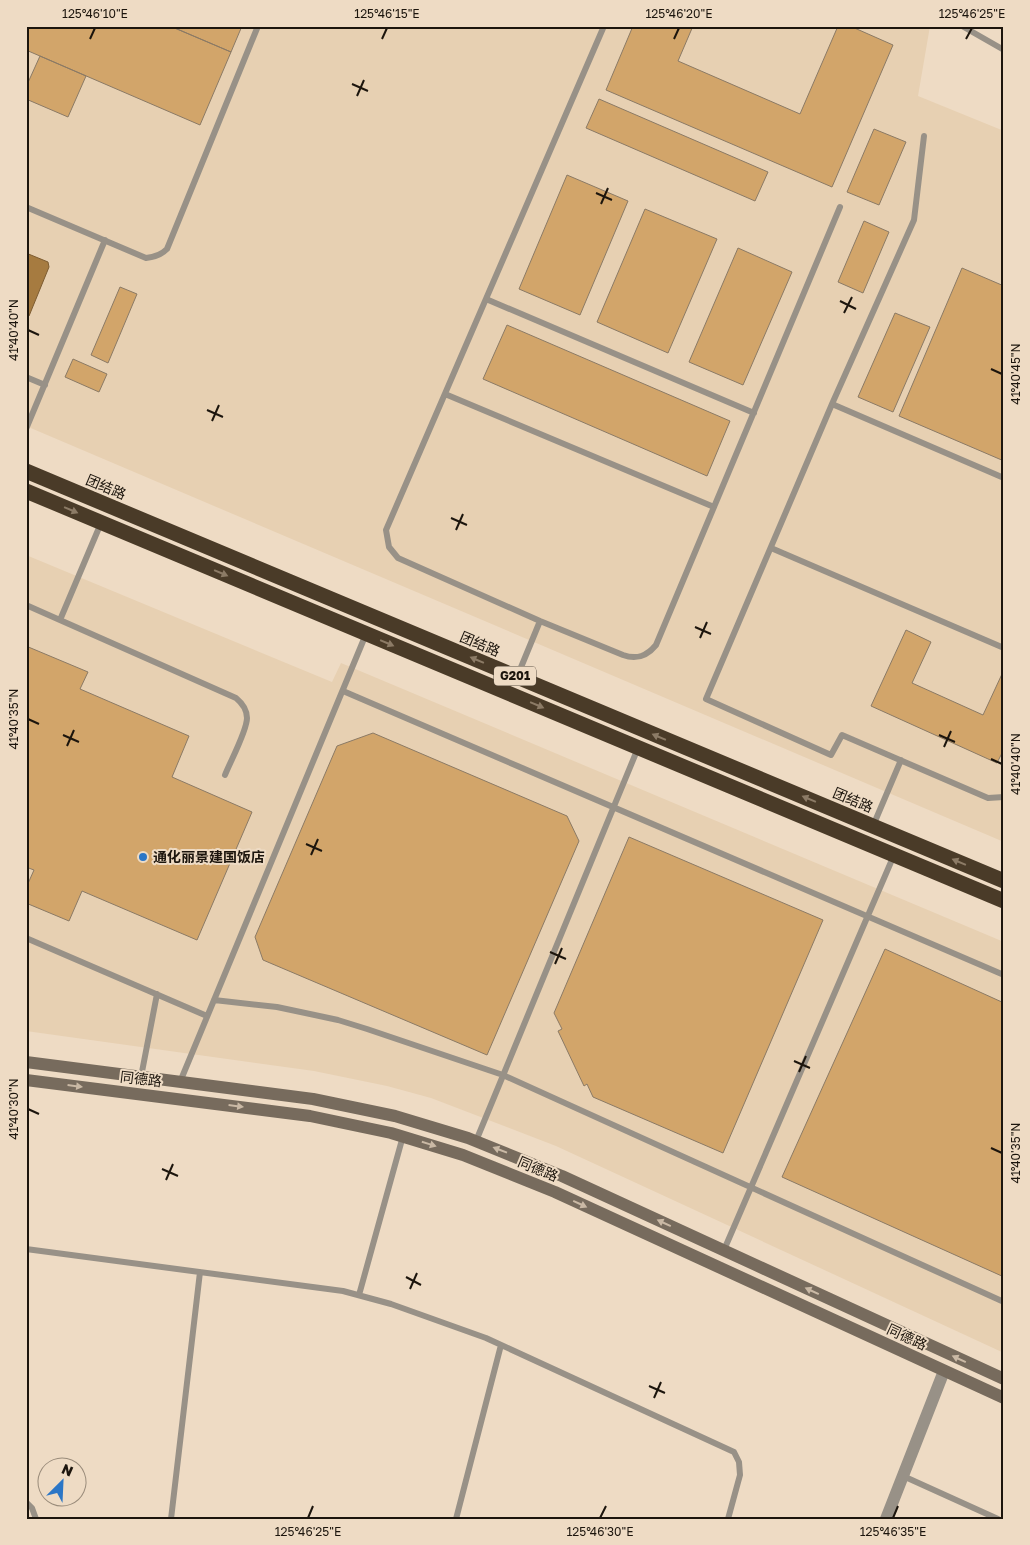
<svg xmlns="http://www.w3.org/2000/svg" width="1030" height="1545" viewBox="0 0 1030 1545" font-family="'Golos Text','Noto Sans SC',sans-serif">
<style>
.built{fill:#e7d0b2}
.water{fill:#a67b40;stroke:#7d5c31}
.building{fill:#d2a56a;stroke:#8b7a65}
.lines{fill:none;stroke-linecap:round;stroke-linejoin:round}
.lane{stroke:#989187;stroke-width:6}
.street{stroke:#989187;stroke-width:12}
.secondary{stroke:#776b5d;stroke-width:12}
.highway{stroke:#4a3b28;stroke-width:15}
.oneway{fill:#8c7b66}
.oneway2{fill:#cab9a5}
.ticks{fill:none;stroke:#1c150d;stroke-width:2}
.poi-dot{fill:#2b76c6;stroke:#eedbc4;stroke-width:2}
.labels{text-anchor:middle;stroke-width:4;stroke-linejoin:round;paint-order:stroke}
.shield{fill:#eedbc4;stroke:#5b5044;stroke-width:1}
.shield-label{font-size:12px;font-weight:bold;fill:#1c150d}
.street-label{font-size:14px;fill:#1c150d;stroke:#eedbc4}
.poi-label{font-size:14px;font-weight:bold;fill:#1c150d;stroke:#eedbc4;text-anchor:start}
.neatline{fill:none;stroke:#1c150d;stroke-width:2}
.ticks-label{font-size:12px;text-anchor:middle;fill:#1c150d}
</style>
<rect width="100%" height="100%" fill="#eedbc4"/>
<path class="built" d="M26,26h904l-12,70 86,35v711l-978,-416z
M26,555l306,127 9,-19 663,279v411l-448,-207 -125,-48 -44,-12 -73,-15 -288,-40z"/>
<path class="water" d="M26,253l22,9 1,5 -20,49 -3,3z"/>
<path class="building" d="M26,26h144l61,26 -31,73 -174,-75z
M170,26h72l-11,26z
M633,26h60l-15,35 122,53 38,-88h12l43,19 -61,142 -226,-97z
M40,56l46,20 -18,41 -42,-18v-12z
M599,99l169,73 -13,29 -169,-73z
M874,129l32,13 -27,63 -32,-13z
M567,175l61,26 -48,114 -61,-26z
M645,209l72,30 -49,114 -71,-31z
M864,221l25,11 -26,61 -25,-11z
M738,248l54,24 -49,113 -54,-23z
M962,268l42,18v175l-105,-45z
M120,287l17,7 -29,69 -17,-8z
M895,313l35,14 -37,85 -35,-15z
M507,325l223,96 -23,55 -224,-97z
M73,359l34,15 -8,18 -34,-15z
M906,630l25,12 -19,41 71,32 19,-41h2v75l-7,14 -126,-57z
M26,646l62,26 -8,17 109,47 -17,41 80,35 -55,128 -115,-49 -13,30 -43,-18v-15l8,-18 -8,-3z
M373,733l194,83 12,25 -92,214 -224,-95 -8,-23 82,-191z
M629,837l194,83 -100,233 -130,-56 -6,-13 -3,2 -26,-55 4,-2 -8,-16z
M885,949l119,54v274l-222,-100z"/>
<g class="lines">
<path class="lane" d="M604,26l-218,504 3,17 9,11 142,63 83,34c14,5 24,1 33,-10l184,-438
M962,26l42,24
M924,136l-10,84 -82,184 -126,295 125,56 11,-20 146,63 16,-1
M26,207l120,51c9,-1 15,-3 21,-9l91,-223
M486,299l268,114
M26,377l19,8
M445,394l269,113
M832,404l172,74
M26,429l79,-189
M771,548l233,100
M26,605l210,93c6,5 11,11 11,20 0,13 -17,44 -22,57
M60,620l41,-97
M517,677l23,-56
M343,691l661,284
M873,826l28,-66
M26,938l181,78
M214,1000l63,7 61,13 29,9 136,46 501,227
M141,1077l16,-83
M180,1082l186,-448
M476,1141l162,-393
M26,1249l317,42 48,13 95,34 248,114 5,10 1,13 -12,44
M724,1250l170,-395
M359,1295l44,-159
M903,1476l95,43
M26,1502l6,6 4,11
M171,1519l29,-247
M456,1519l45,-174"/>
<path class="street" d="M886,1519l58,-148"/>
<path class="secondary" d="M26,1062l287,37 82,17 73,22 94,38 442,203
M26,1080l284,36 81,17 72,22 92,37 449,206"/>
<path class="highway" d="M26,471l978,410
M26,491l978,410"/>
</g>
<defs><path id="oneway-solid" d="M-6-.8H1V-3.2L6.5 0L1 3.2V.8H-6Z" transform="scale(1.25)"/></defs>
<g class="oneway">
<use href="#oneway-solid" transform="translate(71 510) rotate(23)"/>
<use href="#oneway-solid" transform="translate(221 573) rotate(23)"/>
<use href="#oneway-solid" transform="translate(387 643) rotate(23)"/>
<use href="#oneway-solid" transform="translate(477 660) rotate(-157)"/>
<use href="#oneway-solid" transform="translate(537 705) rotate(23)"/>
<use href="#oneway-solid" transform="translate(659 737) rotate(-157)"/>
<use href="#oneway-solid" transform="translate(809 799) rotate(-157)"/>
<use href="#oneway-solid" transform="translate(959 862) rotate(-157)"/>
</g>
<g class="oneway2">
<use href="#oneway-solid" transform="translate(75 1086) rotate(7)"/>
<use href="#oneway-solid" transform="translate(236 1106) rotate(7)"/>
<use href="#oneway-solid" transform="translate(429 1144) rotate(17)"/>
<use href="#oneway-solid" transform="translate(500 1150) rotate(-159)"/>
<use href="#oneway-solid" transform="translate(580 1204) rotate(25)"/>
<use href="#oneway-solid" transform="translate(664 1223) rotate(-155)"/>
<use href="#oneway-solid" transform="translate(812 1291) rotate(-155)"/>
<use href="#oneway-solid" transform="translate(959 1359) rotate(-155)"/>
</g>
<path class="ticks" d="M90,39l5,-11M382,39l5,-11M674,39l5,-11M966,39l6,-11M352,84l16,7M357,96l7,-16M596,193l16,7M601,204l7,-16M840,301l16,8M844,313l8,-16M28,330l11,5M991,369l11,5M207,410l16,7M212,421l7,-16M451,518l16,7M456,530l7,-16M695,627l16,7M700,638l7,-16M28,719l11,5M63,735l16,7M939,735l16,7M67,746l7,-16M944,747l7,-16M991,759l11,5M306,844l16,7M311,855l7,-16M550,952l16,7M555,964l7,-16M794,1061l16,7M799,1072l7,-16M28,1109l11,5M991,1148l11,5M162,1169l16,7M166,1180l7,-16M406,1277l15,8M410,1289l7,-16M649,1386l16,7M654,1398l7,-16M308,1518l5,-12M600,1518l6,-12M893,1518l5,-12"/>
<circle class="poi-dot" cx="143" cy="857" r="5"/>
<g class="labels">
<rect class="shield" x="494" y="666.5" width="42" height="19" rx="4"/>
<g class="shield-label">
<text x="515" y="680">G201</text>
</g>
<g class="street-label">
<text transform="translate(106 487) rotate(23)" y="5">团结路</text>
<text transform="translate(480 644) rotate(23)" y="5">团结路</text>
<text transform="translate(853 800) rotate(23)" y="5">团结路</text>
<text transform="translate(141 1079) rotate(7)" y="5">同德路</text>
<text transform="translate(538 1169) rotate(23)" y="5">同德路</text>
<text transform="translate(907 1337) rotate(25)" y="5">同德路</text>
</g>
<g class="poi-label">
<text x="153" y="862">通化丽景建国饭店</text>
</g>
</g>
<rect width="1030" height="1545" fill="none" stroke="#eedbc4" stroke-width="55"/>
<g transform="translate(62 1482) rotate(24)"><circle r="24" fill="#eedbc4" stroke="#9a8c7b"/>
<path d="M0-4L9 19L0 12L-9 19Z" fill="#2b76c6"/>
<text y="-8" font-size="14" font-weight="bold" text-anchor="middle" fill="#1c150d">N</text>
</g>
<rect x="28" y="28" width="974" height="1490" class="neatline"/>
<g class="ticks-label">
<text x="95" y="18">125°46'10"E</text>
<text x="387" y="18">125°46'15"E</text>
<text x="679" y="18">125°46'20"E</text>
<text x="972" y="18">125°46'25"E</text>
<text transform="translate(14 330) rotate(-90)" y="4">41°40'40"N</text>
<text transform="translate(1016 374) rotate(-90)" y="4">41°40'45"N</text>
<text transform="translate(14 719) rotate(-90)" y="4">41°40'35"N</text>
<text transform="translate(1016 764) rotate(-90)" y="4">41°40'40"N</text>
<text transform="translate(14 1109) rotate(-90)" y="4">41°40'30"N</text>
<text transform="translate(1016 1153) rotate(-90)" y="4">41°40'35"N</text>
<text x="308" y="1536">125°46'25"E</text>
<text x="600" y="1536">125°46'30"E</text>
<text x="893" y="1536">125°46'35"E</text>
</g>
</svg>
